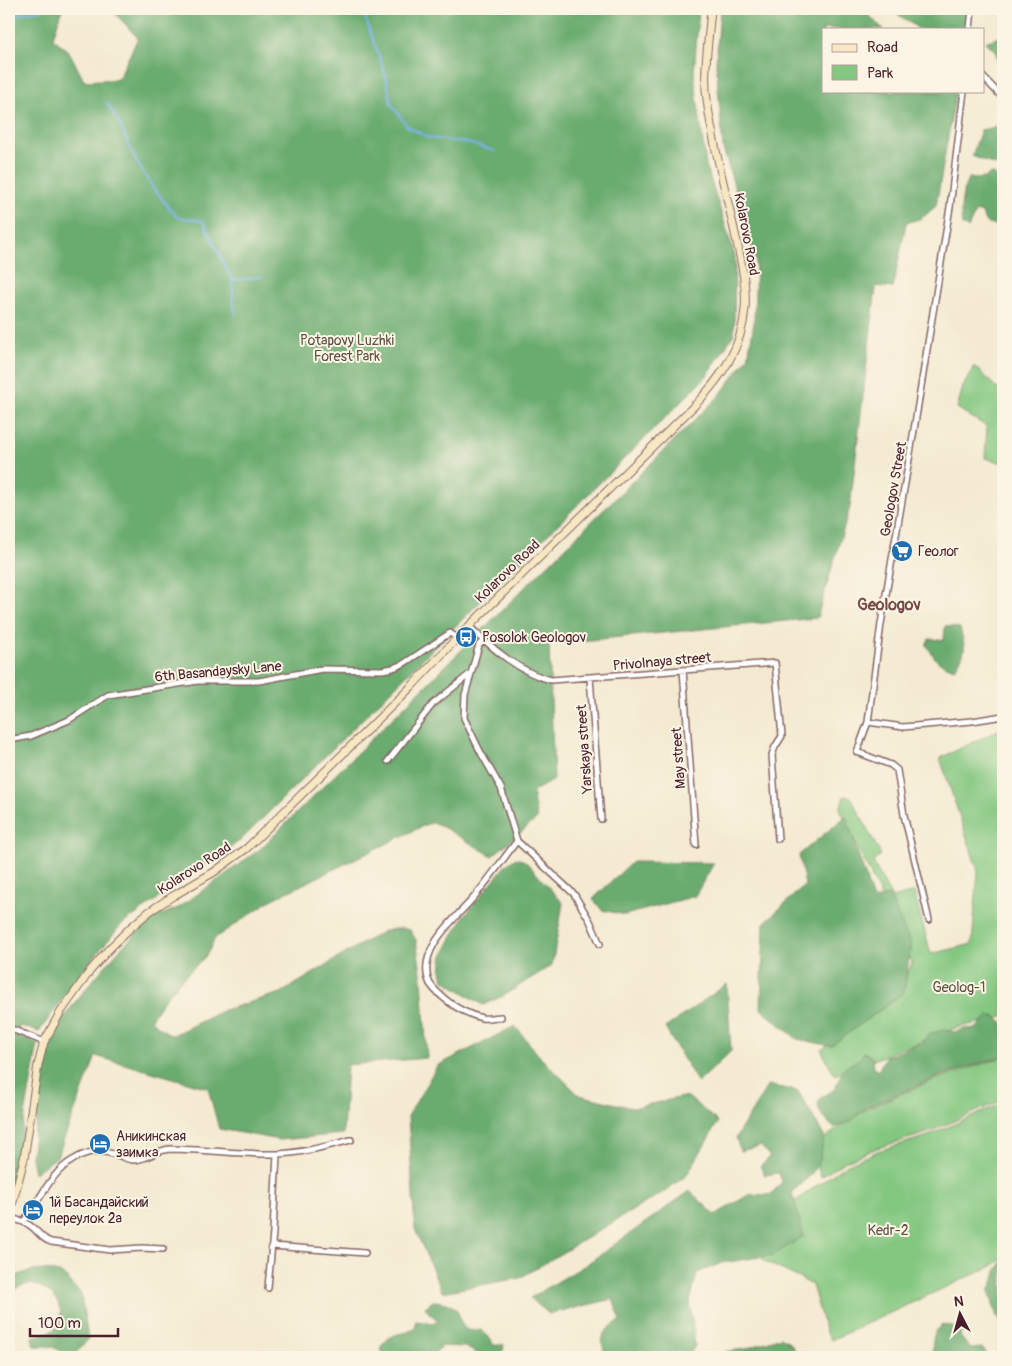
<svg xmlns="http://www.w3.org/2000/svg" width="1012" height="1366" viewBox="0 0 1012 1366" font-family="Pangolin,sans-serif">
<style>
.green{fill:#84c781;stroke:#677356}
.forest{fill:#6bac6f;stroke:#5a664d}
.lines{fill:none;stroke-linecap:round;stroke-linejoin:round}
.stream{stroke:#7cb1ea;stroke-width:2}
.street-casing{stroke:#866665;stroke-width:8}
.secondary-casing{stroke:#866665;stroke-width:9}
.street{stroke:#fff;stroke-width:5}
.secondary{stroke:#f7e8c3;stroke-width:7}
.labels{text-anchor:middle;stroke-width:4;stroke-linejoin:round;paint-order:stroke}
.street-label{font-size:14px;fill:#4a1f2b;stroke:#fcf5e5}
.park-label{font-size:14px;fill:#5b5145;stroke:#fcf5e5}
.poi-label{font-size:14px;fill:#4a1f2b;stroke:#fcf5e5;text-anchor:start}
.quarter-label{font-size:16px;font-weight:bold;fill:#774b4a;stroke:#fcf5e5}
</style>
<rect width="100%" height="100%" fill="#fcf5e5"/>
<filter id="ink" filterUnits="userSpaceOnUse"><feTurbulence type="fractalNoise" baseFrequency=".02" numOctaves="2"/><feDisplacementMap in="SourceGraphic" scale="10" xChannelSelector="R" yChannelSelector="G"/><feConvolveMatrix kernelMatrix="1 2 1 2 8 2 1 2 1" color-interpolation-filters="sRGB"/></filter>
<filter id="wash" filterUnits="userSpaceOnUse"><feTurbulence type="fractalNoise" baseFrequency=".0096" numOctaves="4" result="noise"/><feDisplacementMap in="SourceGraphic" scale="20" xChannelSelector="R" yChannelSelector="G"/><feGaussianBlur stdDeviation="1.12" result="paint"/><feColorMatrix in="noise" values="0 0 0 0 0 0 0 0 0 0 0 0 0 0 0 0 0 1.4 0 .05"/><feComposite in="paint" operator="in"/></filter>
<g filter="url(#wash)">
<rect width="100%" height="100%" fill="#f4ead1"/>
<path class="green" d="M974,366l29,28v69l-18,-5 2,-31 -30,-19 6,-21z
M1003,728v289l-47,11 -121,47 -14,-25 74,-50 17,-37 -72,-154 4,-13 7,1 30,58 -8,7 19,36 22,-6 17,62 41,-10 6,-73 -38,-113z
M1003,1057v43l-79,34 -47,14 -33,14 -23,15 -11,-29 58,-40 68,-29z
M1003,1103v156l-13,8 -159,73 -5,-7 -14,-48c-16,-10 -33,-15 -49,-25l-5,-26 9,-13 79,-56 32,-14 47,-14z"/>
<path class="forest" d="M9,9h53l-9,29 17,15 14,28 34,-2 20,-41 -24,-26 1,-3h584l-5,65 12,91 29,91 -1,78 -28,43 -465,463 -120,85 -41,49 -41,58 -18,-6 -8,7 25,11 -28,154h-1z
M720,9h143l20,20h-60v62h133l-20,115 -14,12 -16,5 -13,65 -17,-2 -26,221 -33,111 -268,26 5,136 -22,12 5,27 -45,37 -54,-32 -7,-1 -6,2 -154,75 -56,38 -8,17 -23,22 -23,26 -9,14 -1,4 19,14h3l51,-25 57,-17 75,-46 28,-16 17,-3 9,2 6,10 6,39 5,79 -80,7 -4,69 -63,6 -61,-11 -11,-41 -112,-32 -39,101 -23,16 -3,-16 10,-72 8,-36 8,-22 19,-26 18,-22 27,-31 30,-29 29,-12 80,-58 459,-453 29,-39 6,-34 2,-62 -33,-113 -7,-85z
M890,9h78l-1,20h-48z
M1003,36v40l-8,-26 -10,-8z
M1002,122l1,1v45l-31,-12 9,-26 11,-2z
M990,173l8,4h5v31l-6,17c-11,0 -12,-2 -15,-12l-6,-2 -8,17 -6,-3c-2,-15 -1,-34 7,-47l7,1 9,-1z
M945,626l15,2c5,21 8,22 -6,41l-16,-7 -12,-17 3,-6 15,1z
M846,816l27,84 16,-5 22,49 -7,48 -73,54 -34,-7 -36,-30 3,-86 41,-38 -6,-30z
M516,858l9,3 38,42 -11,62 -49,31 -20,9 -39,-25 -3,-8 2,-17 21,-39 42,-51z
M632,862l82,1 -19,33 -70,19 -23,-5 -9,-11z
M727,984l4,67 -33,32 -33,-55z
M989,1015l7,2 5,5h2v34l-63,20 -73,31 -17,15 -16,6c-7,-7 -21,-18 -14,-29 3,-5 9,-5 13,-9 6,-5 6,-15 11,-21 7,-8 15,-6 20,-17l9,6 1,9 4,4 8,-15c15,-2 22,-10 36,-13l7,-9 14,-4 12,2 9,-3 12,-1z
M515,1026l26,32 38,37 54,13 54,-12 31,26 -31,53 -25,18 -142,85 -78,14 -27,-63 -7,-113 29,-50z
M768,1085l30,6 26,45 -4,24 -9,15 -19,17 12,44 -31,19 -51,8 -25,10 -7,29 5,43 -3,6 -7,6h-79l-4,-14 2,-10 10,-9 7,-3 -8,-22 -64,15 -19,-16 54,-32 106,-75 25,24 35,-21 20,1 12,-13 -3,-9 -14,2 -5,-9 10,-9 -9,-11 -21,5 -4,-14z
M1003,1261v73l-3,-14 -3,-3 -8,-26 5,-11 2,-9z
M45,1270l14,3 8,5 5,7 9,8 7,46 -7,9 -10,9h-5c-9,-12 -19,-11 -32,-11l-2,-9c6,-2 18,-4 22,-8 20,-19 -9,-49 -29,-44 -5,1 -10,4 -15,6l-1,-2v-7c12,-11 20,-11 36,-12z
M433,1301c8,0 22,3 25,12 3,5 3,15 10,17 4,1 9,0 13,0l10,9 2,6h11l-1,6 -20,6 -18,-10 -23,-1 -7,7 -28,2 -10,2h-14l-2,-10c13,-19 20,-9 34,-19l1,-7 16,2 6,-3 -8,-6 -5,-7z
M942,1324l20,4 -2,8 10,13 12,-1 5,6 -1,3h-47l-7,-6c1,-13 1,-18 10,-27z
M781,1337l11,8 3,12h-81l14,-6 18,-2z"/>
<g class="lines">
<path class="stream" d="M362,9l24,67 5,28 16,22 22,12 39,5 26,8
M9,16l35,-7
M107,103l13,22 16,36 17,27 24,29 26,4 29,59 30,-3
M232,280l3,34"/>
</g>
</g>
<g filter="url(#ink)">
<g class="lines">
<g class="street-casing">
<path id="street" d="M970,29l2,-20
M983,77l20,21
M469,626c23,22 51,47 82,54l224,-17 7,73 -7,11 -3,8 6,84
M484,640l-5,5 -14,50 -1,23 17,35 20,35 16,53 57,53 16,27 10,23
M683,670l13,175
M590,678l11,141
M868,722l35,5 69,-6 31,-5
M9,740l22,-4 38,-16 39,-25 90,-14h61l63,-12 60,1 11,-2 10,-4 47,-31 7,5
M388,761l45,-57 38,-31
M929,920l-25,-105 -7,-45 -6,-5 -34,-13 11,-30 13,-98 31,-182 38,-235 14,-116
M501,1017c-6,0 -14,2 -19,1 -13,-3 -28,-11 -37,-19 -7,-6 -15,-12 -17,-20 -9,-33 29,-61 47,-83 15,-18 28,-37 42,-55
M9,1028l35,14
M9,1217l14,5c17,-21 27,-49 50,-62 17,-11 28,-10 47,-4 5,2 9,4 14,4 13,-1 23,-10 36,-11 36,0 71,6 107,5 25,-1 50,-8 74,-14
M23,1222c15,5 15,16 28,20l59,8 32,-2 21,1
M272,1246l93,7
M268,1288l5,-56 4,-78
M572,1357h5"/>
</g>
<g class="secondary-casing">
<path id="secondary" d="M9,1217l15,-58 14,-94 6,-23 16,-29 30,-42 18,-21 22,-22 20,-17 23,-15 41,-24 33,-24 165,-162 45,-48 51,-50 187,-183c26,-27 47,-57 50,-96 2,-24 -4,-48 -9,-71 -10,-46 -23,-92 -29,-138 -4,-28 2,-63 4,-91"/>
</g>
<use href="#street" class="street"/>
<use href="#secondary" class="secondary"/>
</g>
</g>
<defs>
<g id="supermarket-disc" transform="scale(1.125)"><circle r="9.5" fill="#1f6fb2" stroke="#fcf5e5"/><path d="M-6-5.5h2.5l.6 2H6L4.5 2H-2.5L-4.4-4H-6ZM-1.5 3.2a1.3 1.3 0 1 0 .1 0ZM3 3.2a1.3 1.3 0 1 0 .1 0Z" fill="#fff"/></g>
<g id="bus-disc" transform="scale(1.125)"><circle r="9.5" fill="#1f6fb2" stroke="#fcf5e5"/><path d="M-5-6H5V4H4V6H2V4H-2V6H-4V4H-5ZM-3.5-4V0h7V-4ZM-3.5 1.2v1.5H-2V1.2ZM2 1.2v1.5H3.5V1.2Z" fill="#fff"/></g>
<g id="hotel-disc" transform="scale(1.125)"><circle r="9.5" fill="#1f6fb2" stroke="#fcf5e5"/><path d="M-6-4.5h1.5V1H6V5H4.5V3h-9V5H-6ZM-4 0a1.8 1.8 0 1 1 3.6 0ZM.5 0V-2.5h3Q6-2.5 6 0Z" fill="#fff"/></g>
</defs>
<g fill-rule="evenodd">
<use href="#supermarket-disc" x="902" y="551"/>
<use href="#bus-disc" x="466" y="637"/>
<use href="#hotel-disc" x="100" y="1144"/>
<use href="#hotel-disc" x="33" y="1210"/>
</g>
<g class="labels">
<g class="street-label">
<text transform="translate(747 234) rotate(79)" y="5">Kolarovo Road</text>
<text transform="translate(893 489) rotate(-80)" y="5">Geologov Street</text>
<text transform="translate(507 571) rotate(-44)" y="5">Kolarovo Road</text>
<text transform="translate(662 661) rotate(-5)" y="5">Privolnaya street</text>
<text transform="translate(218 671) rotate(-5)" y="5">6th Basandaysky Lane</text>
<text transform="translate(584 749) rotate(-94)" y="5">Yarskaya street</text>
<text transform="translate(678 758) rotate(-94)" y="5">May street</text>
<text transform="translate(194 868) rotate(-33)" y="5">Kolarovo Road</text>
</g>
<g class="park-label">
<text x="347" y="345">Potapovy Luzhki<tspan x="347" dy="16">Forest Park</tspan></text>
<text x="959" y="992">Geolog-1</text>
<text x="888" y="1235">Kedr-2</text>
</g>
<g class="poi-label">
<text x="918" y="556">Геолог</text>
<text x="482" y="642">Posolok Geologov</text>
<text x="116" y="1141">Аникинская<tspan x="116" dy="16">заимка</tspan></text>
<text x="49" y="1207">1й Басандайский<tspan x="49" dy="16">переулок 2а</tspan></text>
</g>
<g class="quarter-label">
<text x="889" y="610">Geologov</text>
</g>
</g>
<rect width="1012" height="1366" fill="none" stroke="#fcf5e5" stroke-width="30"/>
<rect x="822" y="28" width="162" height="65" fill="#fcf5e5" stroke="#b59f9b"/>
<rect x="832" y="44" width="25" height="8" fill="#f7e8c3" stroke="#b59f9b"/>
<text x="867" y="52" font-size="15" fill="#4a1f2b">Road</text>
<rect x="832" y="65" width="25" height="15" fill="#84c781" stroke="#b59f9b"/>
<text x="867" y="78" font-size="15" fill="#4a1f2b">Park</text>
<g transform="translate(960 1314) rotate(354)" stroke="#fcf5e5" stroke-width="4" paint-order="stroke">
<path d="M0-4L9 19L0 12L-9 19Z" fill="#4a1f2b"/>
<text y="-8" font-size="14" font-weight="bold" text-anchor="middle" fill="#4a1f2b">N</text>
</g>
<path d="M30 1328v8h88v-8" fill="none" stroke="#4a1f2b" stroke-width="2.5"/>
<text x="38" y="1328" font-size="15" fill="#4a1f2b" stroke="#fcf5e5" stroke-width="4" paint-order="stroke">100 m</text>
</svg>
